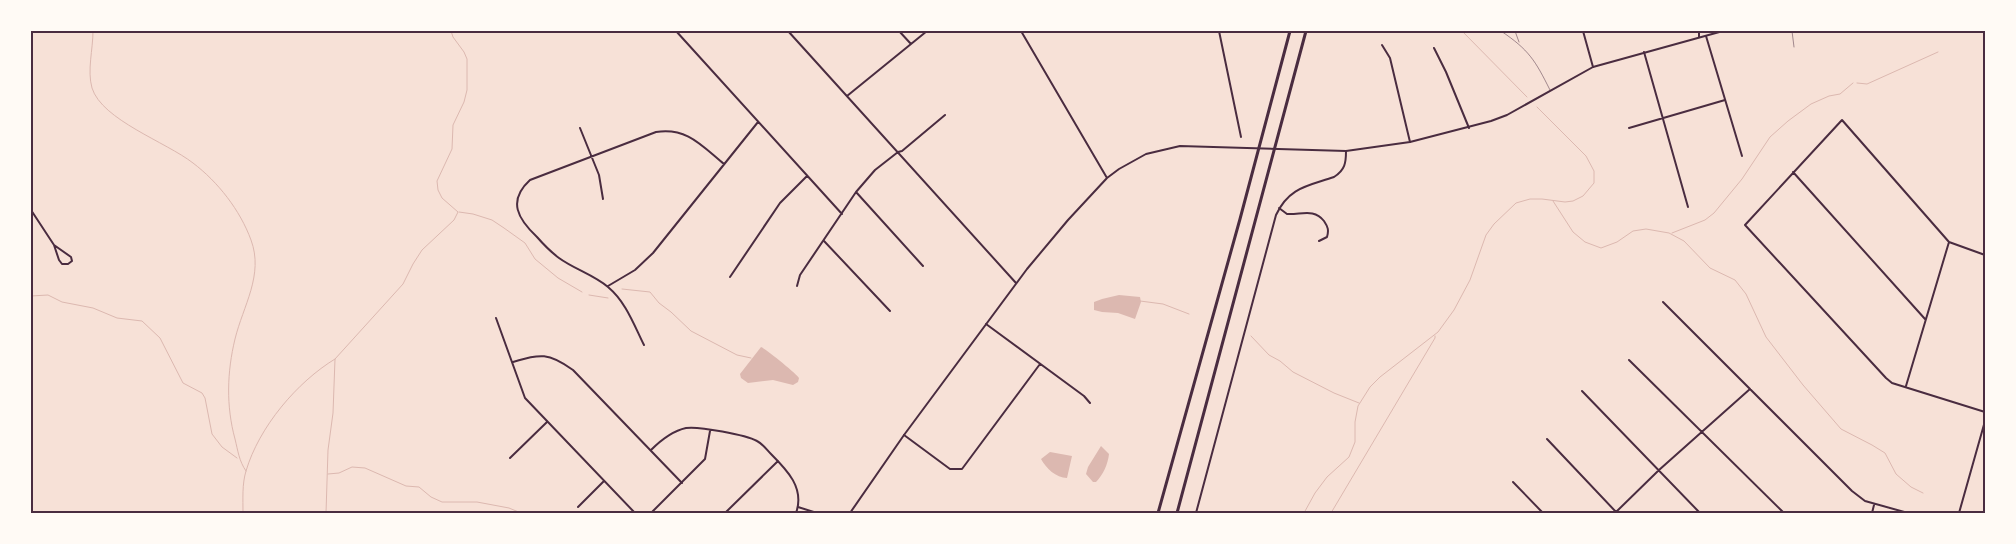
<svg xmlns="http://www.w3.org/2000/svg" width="2016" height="544" viewBox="0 0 2016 544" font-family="'Roboto Condensed',sans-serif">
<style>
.water{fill:#dcb8b0}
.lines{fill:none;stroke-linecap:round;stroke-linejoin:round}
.stream{stroke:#dcb8b0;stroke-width:1}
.service{stroke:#4a2c40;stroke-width:0.5}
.minor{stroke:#4a2c40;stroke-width:2}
.tertiary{stroke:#4a2c40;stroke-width:2}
.motorway{stroke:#4a2c40;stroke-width:3}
.neatline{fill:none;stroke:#4a2c40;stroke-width:2}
</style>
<rect width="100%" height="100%" fill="#f7e1d7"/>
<path class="water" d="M1119,295l21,2 1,5 -6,17 -17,-6 -16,-1 -8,-2v-8l8,-3z
M761,347c4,1 37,28 38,31l-1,4 -5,3 -20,-5 -25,3 -7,-5 -1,-4z
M1101,446l8,8c-1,10 -6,21 -13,28h-3l-7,-8 2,-7z
M1050,452l22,4 -5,22c-11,0 -21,-10 -26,-19z"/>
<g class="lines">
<path class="stream" d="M93,31c0,19 -6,39 -1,57 10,32 74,54 101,75 25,19 47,47 58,77 13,35 -8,66 -16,99 -8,33 -9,67 0,100 3,12 4,22 11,32
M1462,31l65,66
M1857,83l10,1 71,-32
M1553,201l20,31 12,10 16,6 16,-6 16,-11 13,-2 23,4 15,8 26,27 25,12 11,14 20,43 37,48 38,44 31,16 13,8 11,21 15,13 12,6
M459,212l14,2 19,6 12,8 21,15 10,16 23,19 24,14
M1672,233l33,-13 9,-7 28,-34 28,-42 18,-16 23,-17 18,-8 11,-2 13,-11
M622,289l28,3 9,11 12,9 20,19 46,24 14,3
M589,295l19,3
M31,296l17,-1 14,7 31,6 24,10 25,3 18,17 23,45 19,10 3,5 7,36 10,13 15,11
M1140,301l23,3 26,10
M1251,336l18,19 11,6 13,11 41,21 25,10
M328,474l11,-1 13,-6 13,1 41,18 13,1 12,10 11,5h35l32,6 12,5
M243,513c0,-14 -1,-29 3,-42 13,-44 51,-89 89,-112
M326,513l2,-63 5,-37 2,-54 68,-75 10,-20 9,-14 32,-30 4,-8 -16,-14 -4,-8 -1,-9 15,-32 1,-24 11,-23 3,-12v-31l-3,-7 -11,-15 -2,-6
M1304,513l11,-20 12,-16 22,-20 6,-15v-20l3,-16 12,-19 10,-10 58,-45 16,-22 16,-30 16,-45 8,-11 22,-21 14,-4h12l23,3 8,-1 10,-5 11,-13v-12l-8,-15 -49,-49
M1331,513l104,-175v-2"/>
<path class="service" d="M1501,31c28,19 34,29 49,59
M1515,31l4,11
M1792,31l2,16"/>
<path class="minor" d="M676,31l166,183
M788,31l228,252
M899,31l12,13
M1219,31l22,106
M1583,31l10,36
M1699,31v6
M1706,36l36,120
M1382,45l8,13 20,84
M1434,48l12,24 23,56
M1644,52l44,155
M847,96l80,-65
M580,128l19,47 4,24
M1629,128l96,-28
M1793,172l132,147
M856,192l67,74
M1279,208l8,6c14,1 27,-6 37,7 4,6 5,9 3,16l-8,4
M31,210l23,35 5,15 3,4h6l4,-3 -1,-4 -17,-12
M824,241l66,70
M1985,255l-36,-13 -107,-122 -97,105 141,153 6,5 93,29
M730,277l50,-74 27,-27
M608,286l27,-16 18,-17 105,-131
M797,286l3,-11 56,-83 19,-22 23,-18 4,-1 43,-36
M1663,302l189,189 13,10 43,12
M496,318l29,80 110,115
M986,324l98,72 6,7
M644,345c-10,-20 -18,-43 -36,-58 -14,-12 -34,-18 -49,-29 -8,-6 -15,-13 -22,-21 -19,-18 -30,-36 -7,-57l126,-48c31,-5 46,14 68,32
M1629,360l155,153
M513,362c28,-8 35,-10 60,8l109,113
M1906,386l43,-144
M1582,391l118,122
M904,435l46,34h12l78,-105
M1547,439l70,74
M651,450c10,-10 21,-19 35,-22 13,-2 60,7 71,13 6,3 10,9 14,13 16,16 34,34 25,59
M510,458l37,-36
M1513,482l30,31
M578,507l26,-26
M798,507l19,6
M651,513l54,-54 5,-28
M725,513l53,-52
M1196,513l80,-298c13,-28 32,-29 58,-38 11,-7 12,-14 12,-26
M1615,513l44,-43 91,-81
M1872,513l2,-8"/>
<path class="tertiary" d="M1021,31l86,147
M850,513l54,-78 123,-166 41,-49 39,-42 12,-9 27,-15 34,-8 166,5 64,-9 81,-21 16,-6 86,-48 130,-36
M1959,513l26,-92"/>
<path class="motorway" d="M1158,513l82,-294 50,-188
M1177,513l129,-482"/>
</g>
<rect width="2016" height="544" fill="none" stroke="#fffaf5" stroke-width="65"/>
<rect x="32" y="32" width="1952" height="480" class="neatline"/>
</svg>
